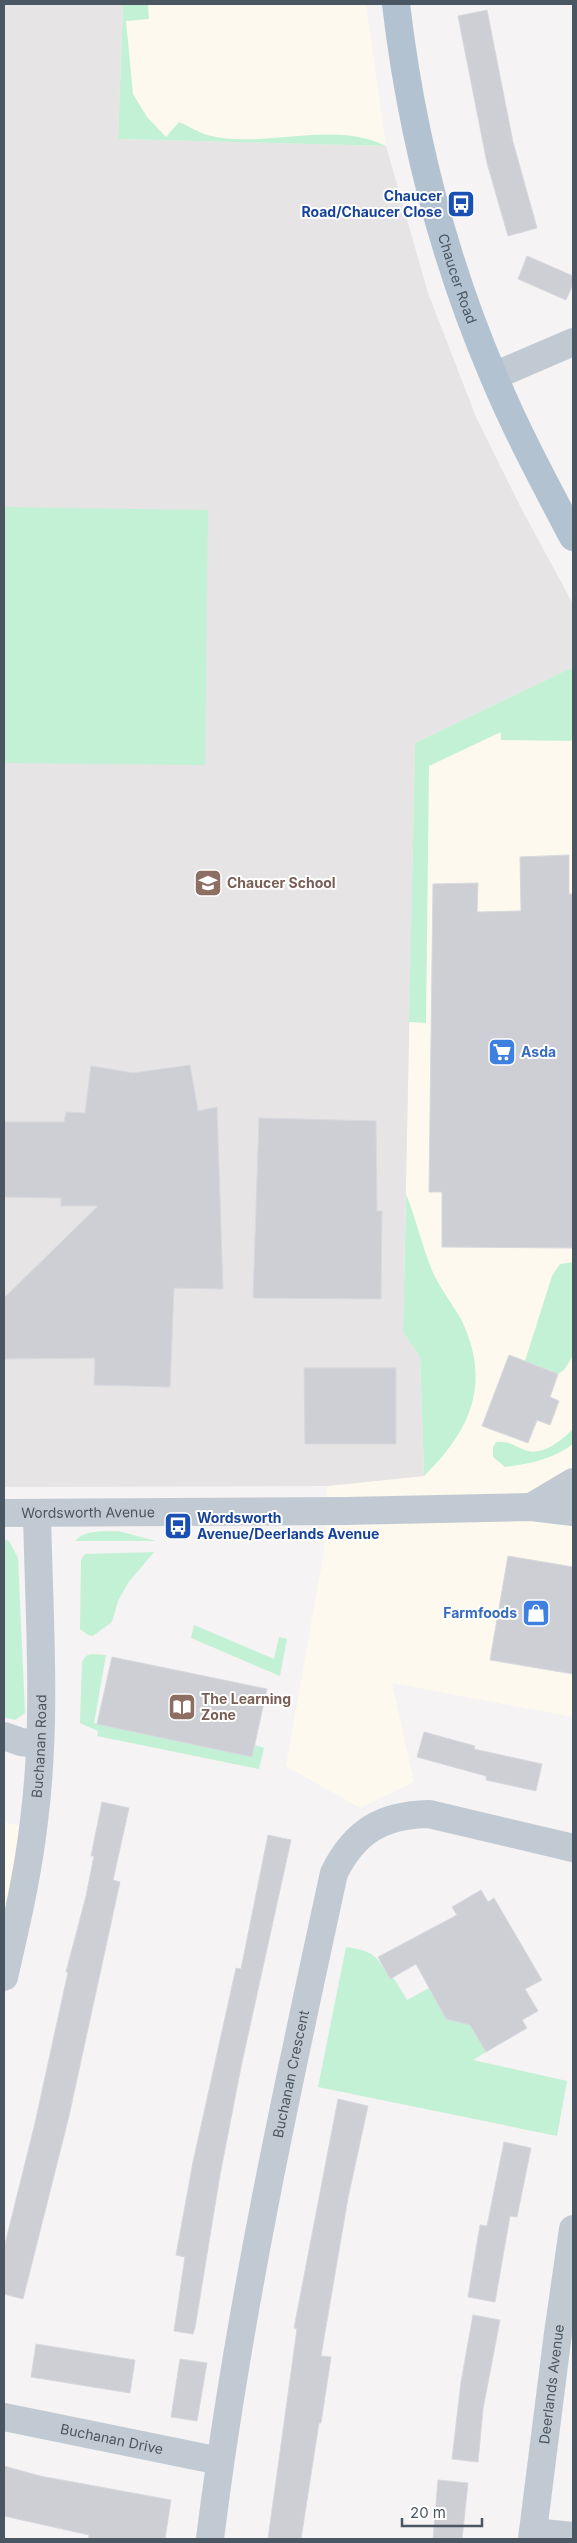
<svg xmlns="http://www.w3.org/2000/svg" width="577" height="2543" viewBox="0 0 577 2543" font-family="Inter,sans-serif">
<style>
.commercial{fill:#fdf9ef}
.education{fill:#e6e4e5}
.green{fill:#c3f1d5}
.building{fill:#cdcfd5;stroke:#d7d9de}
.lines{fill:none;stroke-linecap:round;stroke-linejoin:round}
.minor{stroke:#c1cad2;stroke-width:28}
.major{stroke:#b3c2d1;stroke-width:28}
.labels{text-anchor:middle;stroke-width:4;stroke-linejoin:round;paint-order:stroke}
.transit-label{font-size:14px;font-weight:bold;fill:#164399;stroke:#fff;text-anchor:end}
.street-label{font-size:14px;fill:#4a5661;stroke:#fff}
.education-label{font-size:14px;font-weight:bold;fill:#785e54;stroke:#fff;text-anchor:start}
.shop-label{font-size:14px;font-weight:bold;fill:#366cbe;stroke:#fff;text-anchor:start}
</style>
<rect width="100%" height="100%" fill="#f5f3f3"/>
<path class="commercial" d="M123,4h243l20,142 -268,-7z
M573,667v1050l-181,-34 22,99 -54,26 -74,-42 38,-215 3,-65 97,-10 -21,-144 12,-589z
M4,1822l29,7 -29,105z"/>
<path class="education" d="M4,4h119l-5,135 268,7 42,147 48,124 44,89 53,98v63l-158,76 -12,589 17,25 4,119 -97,10 -323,1z"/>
<path class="green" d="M123,4h25l1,15 -23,2 7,73 14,23 19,20 13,-15c9,4 19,10 28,13 56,15 127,-16 179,11l-268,-7z
M4,507l204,3 -3,255 -201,-2z
M573,667v70l-2,4 -70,-1v-8l-72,34 -3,257 -17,-1 6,-279z
M406,1194c11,27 17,57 29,83 8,15 18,28 26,42 31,64 10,111 -37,157l-4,-119 -17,-25z
M573,1262v94l-9,14 -6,4 -33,-13 27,-85 8,-12z
M573,1429v15c-20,15 -43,20 -68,23l-12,-10v-10l3,-5c13,-2 19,5 29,8 17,7 37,-10 48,-21z
M118,1531l38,10h-81c11,-12 28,-9 43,-10z
M4,1539l5,2 9,17 7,155 -10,7 -11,-3z
M154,1552l-26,31 -10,18 -6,21 -19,14 -5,-1 -8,-6 1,-69 4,-6z
M194,1625l80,34 5,-22 8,2 -7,37 -89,-38z
M91,1654l15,1 -12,68 158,34 3,-12 9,3 -5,21 -162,-33 1,-5 -18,-8 2,-61 4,-6z
M346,1947c27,4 31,8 43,31l4,-1 14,23 22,-12 17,31 24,6 16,27 -13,8 94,21 -10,55 -239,-49z"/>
<path class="building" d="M487,10l26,132 24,86 -29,8 -21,-73 -29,-147z
M527,256l46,20v8l-7,16 -48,-21z
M569,855v39h4v354l-131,-1v-55h-13l4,-308 45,-1 -1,29 44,-1 -1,-54z
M190,1065l8,46 19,-4 6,182 -49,-1 -4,99 -76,-2 1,-27 -91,1v-61l94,-92h-37v-8l-57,-1v-75h60l2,-10 19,1 6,-47 42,7z
M259,1118l117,3 1,90h5l-1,88 -128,-1z
M509,1355l49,19 -8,23 9,4 -9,24 -13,-5 -9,23 -46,-17z
M304,1368h92v76h-91z
M508,1556l65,11v107l-83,-14z
M112,1657l155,32 -15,68 -155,-33z
M424,1732l51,14 -1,3 68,15 -6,27 -50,-11v-4l-69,-19z
M102,1802l27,6 -16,72 7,2 -51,234 -46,183 -19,-5v-46l31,-125 33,-151h-2l20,-76 8,-40h-3z
M268,1835l23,5 -50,227 -21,108 -25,153 -2,6 -19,-3 11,-74 -9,-2 17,-93 43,-194 5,1z
M481,1890l7,12 6,-4 48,82 -17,9 13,22 -16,9 5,8 -41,24 -16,-27 -24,-6 -30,-55 -26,15 -12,-22 79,-42 -5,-8z
M338,2099l30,7 -20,92 -27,158 10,1 -10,66h-2l-18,116h-33l29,-210 -3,-1z
M504,2142l27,6 -14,69 -7,-1 -15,86 -27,-5 12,-72 7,1z
M473,2315l27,5 -17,89 -5,53 -26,-3 9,-77z
M36,2344l99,16 -5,33 -99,-16z
M180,2359l27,4 -10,58 -26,-4z
M4,2466l36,10 131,24 -6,39h-77l1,-4 -85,-19z
M438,2480l30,3 -6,56h-29z"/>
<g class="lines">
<g class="minor">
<path d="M494,376l79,-34"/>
<path d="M531,1507l42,-25"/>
<path id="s1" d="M4,1513l341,-2 186,-4 42,5"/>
<path d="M4,1736l17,6 18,2"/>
<path id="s2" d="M4,1977c12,-52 24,-103 30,-156 13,-101 5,-206 3,-308"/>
<path id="s3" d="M4,2417l216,44"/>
<path d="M533,2532l40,4"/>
<path id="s4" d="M210,2539c28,-224 76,-446 124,-666 21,-42 48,-58 95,-59l144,34"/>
<path id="s5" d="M532,2539l26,-206 15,-104"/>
</g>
<path class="major" id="s6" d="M396,4c15,128 47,254 98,373 23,55 51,107 79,160"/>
</g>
<defs>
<g id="bus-square" transform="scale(1.4375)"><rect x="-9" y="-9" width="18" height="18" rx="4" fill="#1a4fb4" stroke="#fff"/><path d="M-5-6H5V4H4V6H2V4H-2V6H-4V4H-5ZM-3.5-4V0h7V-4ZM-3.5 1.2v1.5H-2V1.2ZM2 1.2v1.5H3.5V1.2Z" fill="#fff"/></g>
<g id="school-square" transform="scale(1.4375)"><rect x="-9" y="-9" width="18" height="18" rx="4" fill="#8d6e63" stroke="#fff"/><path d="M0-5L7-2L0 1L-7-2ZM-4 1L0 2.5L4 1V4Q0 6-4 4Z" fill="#fff"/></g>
<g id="supermarket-square" transform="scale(1.4375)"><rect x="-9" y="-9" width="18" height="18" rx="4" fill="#3f7fe0" stroke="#fff"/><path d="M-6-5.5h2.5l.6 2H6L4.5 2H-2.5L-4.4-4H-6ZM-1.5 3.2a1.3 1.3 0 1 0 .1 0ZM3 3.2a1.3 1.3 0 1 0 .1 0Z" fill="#fff"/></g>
<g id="shop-square" transform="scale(1.4375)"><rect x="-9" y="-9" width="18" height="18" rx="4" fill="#3f7fe0" stroke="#fff"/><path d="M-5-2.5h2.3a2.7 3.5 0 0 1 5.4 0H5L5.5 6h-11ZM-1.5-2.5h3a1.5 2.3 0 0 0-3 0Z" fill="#fff"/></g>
<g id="library-square" transform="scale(1.4375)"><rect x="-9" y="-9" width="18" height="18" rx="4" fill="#8d6e63" stroke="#fff"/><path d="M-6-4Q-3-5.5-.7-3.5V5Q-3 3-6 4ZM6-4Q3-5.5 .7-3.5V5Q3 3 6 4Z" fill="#fff"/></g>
</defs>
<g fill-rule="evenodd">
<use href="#bus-square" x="461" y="204"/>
<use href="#school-square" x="208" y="883"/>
<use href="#supermarket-square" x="502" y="1052"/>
<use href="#bus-square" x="178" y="1526"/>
<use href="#shop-square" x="536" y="1613"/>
<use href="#library-square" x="182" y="1707"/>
</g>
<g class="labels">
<g class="transit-label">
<text x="442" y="201">Chaucer<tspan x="442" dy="16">Road/Chaucer Close</tspan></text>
<text x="197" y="1523" text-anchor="start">Wordsworth<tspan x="197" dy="16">Avenue/Deerlands Avenue</tspan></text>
</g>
<g class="street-label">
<text dy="5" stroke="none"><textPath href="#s6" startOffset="282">Chaucer Road</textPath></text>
<text dy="5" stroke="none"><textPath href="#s1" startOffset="84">Wordsworth Avenue</textPath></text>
<text dy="5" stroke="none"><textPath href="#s2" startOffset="234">Buchanan Road</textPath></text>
<text dy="5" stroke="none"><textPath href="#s4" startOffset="472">Buchanan Crescent</textPath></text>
<text dy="5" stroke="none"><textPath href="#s5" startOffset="156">Deerlands Avenue</textPath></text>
<text dy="5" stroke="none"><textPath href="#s3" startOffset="110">Buchanan Drive</textPath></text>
</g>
<g class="education-label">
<text x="227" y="888">Chaucer School</text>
<text x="201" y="1704">The Learning<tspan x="201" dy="16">Zone</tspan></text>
</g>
<g class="shop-label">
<text x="521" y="1057">Asda</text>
<text x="517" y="1618" text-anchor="end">Farmfoods</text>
</g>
</g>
<rect width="577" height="2543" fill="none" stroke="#4a5661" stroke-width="10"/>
<path d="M402 2518v8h80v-8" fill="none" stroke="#4a5661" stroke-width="2.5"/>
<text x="410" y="2518" font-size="15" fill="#4a5661" stroke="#ffffff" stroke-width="4" paint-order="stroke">20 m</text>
</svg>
